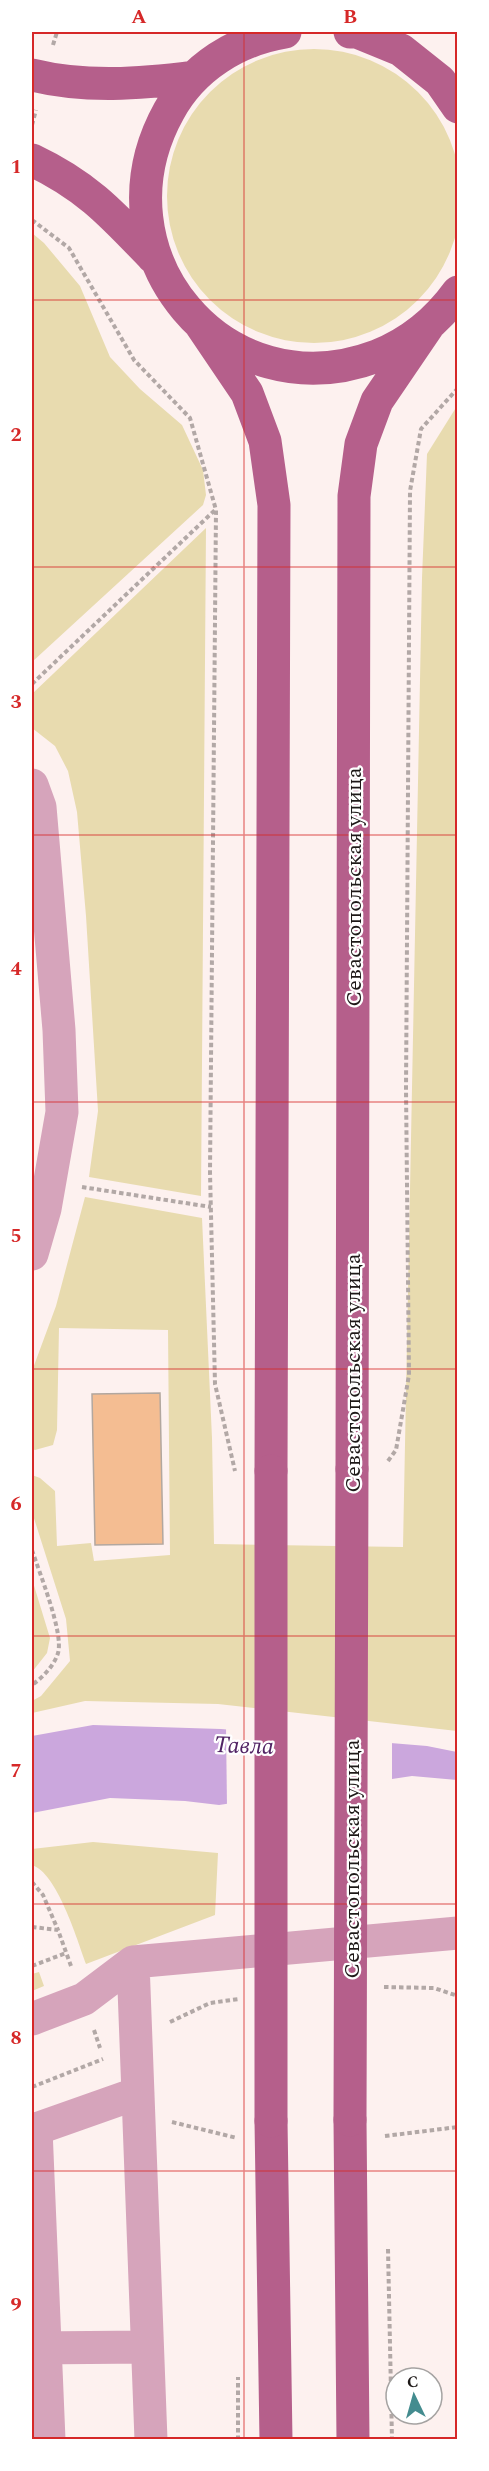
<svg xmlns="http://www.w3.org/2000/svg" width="489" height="2471" viewBox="0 0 489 2471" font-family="Spectral,serif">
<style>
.green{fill:#e8dbaf}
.water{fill:#cba7dd}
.pier{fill:#fdf1ef}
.building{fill:#f4bd92;stroke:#b2a79f;stroke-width:1.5}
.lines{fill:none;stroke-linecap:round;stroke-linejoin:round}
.path{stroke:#b2a8a6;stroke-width:4;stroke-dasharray:4.5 3;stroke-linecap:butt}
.minor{stroke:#d6a4bb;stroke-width:33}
.major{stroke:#b55f8b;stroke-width:33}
.major-bridge{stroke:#b55f8b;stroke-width:33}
.grid{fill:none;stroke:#d62828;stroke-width:1.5;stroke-opacity:0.55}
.labels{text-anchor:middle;stroke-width:4.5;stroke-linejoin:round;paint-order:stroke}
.street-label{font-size:22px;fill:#1d1817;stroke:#fff}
.water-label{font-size:24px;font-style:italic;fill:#502263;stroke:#fff}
.neatline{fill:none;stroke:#d62828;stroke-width:2}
.grid-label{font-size:20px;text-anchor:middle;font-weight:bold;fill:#d62828}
</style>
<rect width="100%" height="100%" fill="#fdf1ef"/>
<path class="green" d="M167 196a147 147 0 1 1 294 0a147 147 0 1 1-294 0Z
M32,233l12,10 36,43 30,71 30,32 42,36 21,45 3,25 -3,10 -171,157z
M457,406v1325l-239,-27 -133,-3 -53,12v-12l9,-5 29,-35 -4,-42 -34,-107v-37l8,3 15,13 2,55 34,-3 3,18 76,-6 -2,-225 -109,-2 -2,102 -4,15 -18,5 -3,-1v-78l24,-65 29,-109 117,21 10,220 2,106 189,3 19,-969 5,-124z
M206,528l-5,668 -112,-19 9,-66 -12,-195 -9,-104 -9,-41 -13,-25 -23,-18v-34z
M32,1579l18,59 -3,15 -15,19z
M93,1842l125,11 -3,62 -129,49c-9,-25 -29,-91 -54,-99v-16z
M39,1972l5,14 -12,5v-17z"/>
<path class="water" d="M93,1725l128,4 206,17 30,6v28l-45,-4 -193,29 -34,-4 -75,-3 -78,15v-77z"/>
<path class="pier" d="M226,1726l166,14v42l-165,25z"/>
<path class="building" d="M160,1393l3,151 -68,1 -3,-151z"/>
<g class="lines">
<path class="path" d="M53,45l4,-13
M32,125l4,-15
M32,220l37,28 65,112 56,58 26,92 -6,662 5,212 20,87
M32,684l183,-174
M82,1187l129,20
M388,1461l8,-11 13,-75 -3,-286 4,-598 11,-62 37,-41
M32,1550c7,22 32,83 26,103 -4,13 -16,25 -26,32
M32,1882l11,13 15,35
M32,1927l26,3 13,36
M32,1966l34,-13
M384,1987l50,1 24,8
M170,2022l40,-19 29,-4
M94,2030l6,18
M32,2087l71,-28
M172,2122l65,16
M385,2136l73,-9
M388,2249l4,191
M238,2440v-63"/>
<path class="minor" d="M32,785l8,22 19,223 3,82 -17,97 -13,45
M133,1962l18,478
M32,2019l52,-20 49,-37 325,-29
M32,2348l114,-1
M49,2440l-13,-311 102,-36"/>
<path class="major" d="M285,32c-48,8 -92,35 -116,79 -79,142 55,303 208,245 33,-13 60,-35 81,-64
M350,32h7l44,18 39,31 18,26
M32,75c53,13 108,9 162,2
M32,160c55,26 80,54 121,97
M201,325l46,68 18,48 9,64 -3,966
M352,1469l2,-973 7,-52 16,-43 51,-75
M350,2120l3,320
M271,2121l5,319"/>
<path class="major-bridge" d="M271,1471v650
M350,2120l2,-651"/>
</g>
<path class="grid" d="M244,32v2408M32,300h426M32,567h426M32,835h426M32,1102h426M32,1369h426M32,1636h426M32,1904h426M32,2171h426"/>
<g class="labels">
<g class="street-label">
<text transform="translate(353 887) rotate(-90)" y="8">Севастопольская улица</text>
<text transform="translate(352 1373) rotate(-90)" y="8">Севастопольская улица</text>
<text transform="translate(351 1859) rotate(-90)" y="8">Севастопольская улица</text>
</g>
<g class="water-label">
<text transform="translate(244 1745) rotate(2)" y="8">Тавла</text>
</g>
</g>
<rect width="489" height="2471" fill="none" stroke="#ffffff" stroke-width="66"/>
<g transform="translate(414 2396) rotate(355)"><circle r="28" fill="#ffffff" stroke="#a5a3a2" stroke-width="1.5"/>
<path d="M0-4.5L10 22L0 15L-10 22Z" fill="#448c8f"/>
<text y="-9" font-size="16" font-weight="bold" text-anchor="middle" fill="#1d1817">С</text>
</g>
<rect x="33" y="33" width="423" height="2405" class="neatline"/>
<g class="grid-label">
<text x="139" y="23">A</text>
<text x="350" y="23">B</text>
<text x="16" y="173">1</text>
<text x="16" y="441">2</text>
<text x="16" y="708">3</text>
<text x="16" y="975">4</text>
<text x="16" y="1242">5</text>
<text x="16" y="1510">6</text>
<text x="16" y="1777">7</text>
<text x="16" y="2044">8</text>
<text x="16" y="2311">9</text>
</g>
</svg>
